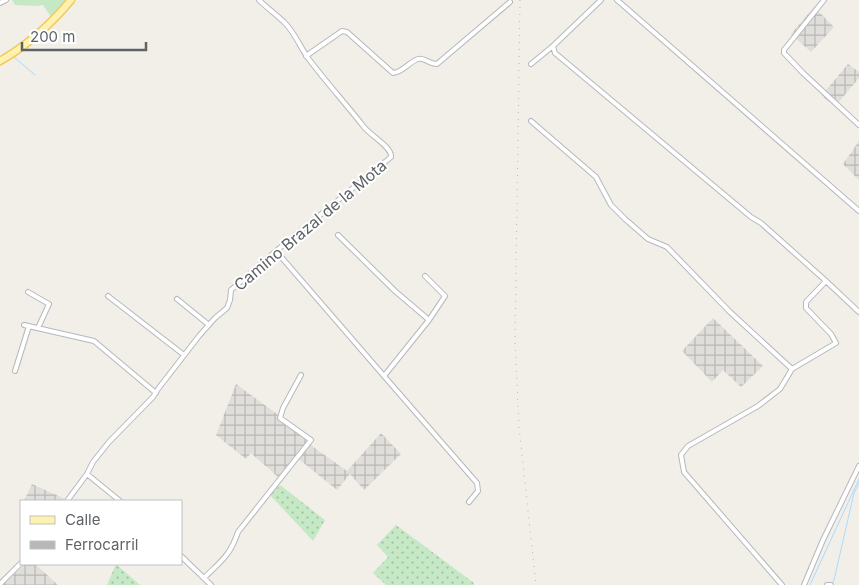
<svg xmlns="http://www.w3.org/2000/svg" width="859" height="585" viewBox="0 0 859 585" font-family="Inter,sans-serif">
<style>
.industrial{fill:url(#industrial-grid)}
.grass{fill:url(#grass-dots)}
.green{fill:#c5e8c5}
.lines{fill:none;stroke-linecap:round;stroke-linejoin:round}
.stream{stroke:#aadaff;stroke-width:1}
.minor-casing{stroke:#b5b8bc;stroke-width:6}
.primary-casing{stroke:#f2c960;stroke-width:9}
.minor{stroke:#fff;stroke-width:4}
.primary{stroke:#fff2af;stroke-width:6}
.rail{stroke:#b6b7b8;stroke-width:1;stroke-dasharray:1 6;stroke-linecap:butt}
.labels{text-anchor:middle;stroke-width:4;stroke-linejoin:round;paint-order:stroke}
.street-label{font-size:16px;fill:#5f6368;stroke:#fff}
</style>
<defs>
<pattern id="industrial-grid" width="8" height="8" patternUnits="userSpaceOnUse" patternTransform="scale(1.25)"><rect width="8" height="8" fill="#e0deda"/><path d="M0 4h8M4 0v8" fill="none" stroke="#b9b8b5"/></pattern>
<pattern id="grass-dots" width="8" height="8" patternUnits="userSpaceOnUse" patternTransform="scale(1.25)"><rect width="8" height="8" fill="#c5e8c5"/><path d="M2 2h.1M6 6h.1" fill="none" stroke="#a3c0a4" stroke-width="1.8" stroke-linecap="round"/></pattern>
</defs>
<rect width="100%" height="100%" fill="#f1efe8"/>
<path class="industrial" d="M814,7l20,20 -23,25 -20,-18z
M848,64l11,8v6l-21,25 -5,-7 -5,6 -6,-7z
M859,141v39l-16,-16z
M713,318l50,48 -22,21 -18,-17 -11,12 -30,-31z
M236,384l41,30 35,32 35,25 34,-38 20,21 -37,36 -14,-16 -13,16 -42,-34 -17,21 -27,-24 -5,6 -30,-24z
M32,484l33,15 -2,2h-39z
M25,564h10l23,21h-55z"/>
<path class="grass" d="M280,485l45,35 -12,21 -43,-46z
M396,525l78,58v2h-88l-13,-12 15,-16 -11,-12z
M116,564l24,21h-33z"/>
<path class="green" d="M12,0h54l-15,17 -8,-12 -7,1 -21,-1z"/>
<g class="lines">
<path class="stream" d="M14,57l21,18
M831,584l3,-4 20,-87 5,-10
M810,585l49,-106"/>
<g class="minor-casing">
<path id="minor" d="M601,0l-48,46 2,7 196,164 10,6 65,58
M617,0l242,211
M824,0l-40,50v3l19,20 56,52
M0,3l6,-3
M306,56l36,-25 5,1 46,41c10,-1 16,-11 25,-14 6,-2 11,5 19,5l73,-62
M531,64l22,-18
M531,121l65,56 15,28 14,14 23,20 19,8 63,65 62,57 -12,20 -22,17 -70,40 -7,9 3,17 98,113
M276,251l108,125 45,-56 -34,-29 -57,-56
M425,276l20,20 -16,24
M28,292l21,12 -11,24
M108,296l76,59
M177,299l32,26
M24,325l70,16 62,52
M792,369l44,-26 -5,-9 -25,-26v-6l20,-21 33,31
M15,371l14,-45
M384,376l93,107 1,8 -9,11
M87,474l33,27
M67,501l20,-27 6,-12 16,-20 44,-45 5,-8 41,-53 16,-18 12,-10 3,-8 1,-10 45,-39 115,-94c1,-10 -20,-21 -27,-30 -18,-23 -38,-45 -56,-69 -8,-11 -13,-25 -23,-35 -8,-8 -18,-15 -26,-23
M181,556l30,29
M204,578c17,-17 26,-22 34,-46l73,-92 -31,-22 3,-10 18,-33
M0,584l21,-21
M804,585l19,-45 36,-74
M827,585h4"/>
</g>
<g class="primary-casing">
<path id="primary" d="M0,61c26,-15 51,-37 71,-61"/>
</g>
<use href="#minor" class="minor"/>
<use href="#primary" class="primary"/>
<path class="rail" d="M520,0l-5,341 4,86 17,158"/>
</g>
<g class="labels">
<g class="street-label">
<text transform="translate(310 225) rotate(-40)" y="6">Camino Brazal de la Mota</text>
</g>
</g>
<rect x="20" y="500" width="162" height="65" fill="#ffffff" stroke="#bfc1c3"/>
<rect x="30" y="516" width="25" height="8" fill="#fff2af" stroke="#bfc1c3"/>
<text x="65" y="525" font-size="15" fill="#5f6368">Calle</text>
<rect x="30" y="541" width="25" height="8" fill="#b6b7b8" stroke="#bfc1c3"/>
<text x="65" y="550" font-size="15" fill="#5f6368">Ferrocarril</text>
<path d="M22 42v8h124v-8" fill="none" stroke="#5f6368" stroke-width="2.5"/>
<text x="30" y="42" font-size="15" fill="#5f6368" stroke="#ffffff" stroke-width="4" paint-order="stroke">200 m</text>
</svg>
